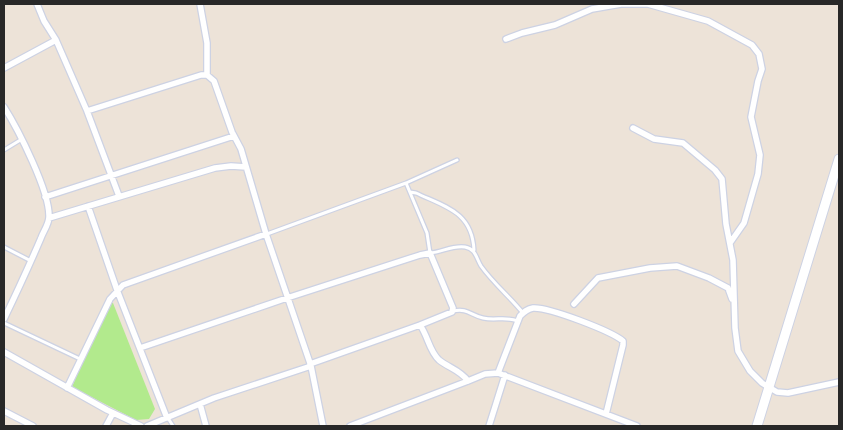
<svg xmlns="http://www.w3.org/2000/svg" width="843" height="430" viewBox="0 0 843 430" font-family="'Noto Sans',sans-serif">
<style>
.green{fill:#b2ea8d}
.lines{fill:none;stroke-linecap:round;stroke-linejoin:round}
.lane-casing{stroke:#cdd2e3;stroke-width:5.5}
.street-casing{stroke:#cdd2e3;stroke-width:8}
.secondary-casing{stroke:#cdd2e3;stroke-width:11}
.lane{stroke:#fff;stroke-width:3}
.street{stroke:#fff;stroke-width:5.5}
.secondary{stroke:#fff;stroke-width:9}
</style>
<rect width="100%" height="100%" fill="#ede3d8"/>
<path class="green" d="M106,302l7,1 42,106 -6,10 -13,1 -64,-33z"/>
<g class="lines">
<g class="lane-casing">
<path id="lane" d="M4,150l18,-11
M406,183l21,50 3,20c12,-1 23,-8 35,-6 11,2 11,11 16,19 12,17 29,31 42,47
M410,192l6,1c30,14 56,19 58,57
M267,234l139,-51 51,-23
M4,247l27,14
M453,311c15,-3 17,4 30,7 13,3 21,-2 35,3
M4,323l76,36
M168,418l5,8"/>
</g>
<g class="street-casing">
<path id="street" d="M37,4l7,17 12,19
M200,4l7,39v32
M506,39l16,-6 33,-8 37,-16 29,-5h27l60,17 44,24 7,9 3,15 -4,12 -7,36 9,38 -2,19 -14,49 -14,20
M4,68l52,-28 31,71 32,85
M4,107c14,22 46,85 45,110 0,7 -6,15 -8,21 -12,28 -24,54 -37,81
M87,111l114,-36h6l7,6 18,51 9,17 25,85 45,132 12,60
M633,128l21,11 29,4 32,27 7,9 4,45 7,36 2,68 3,23 12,20 12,12 15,9 11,1 51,-11
M45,197l189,-61
M88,206l29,84 50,128
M49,218l166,-50 16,-2 15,1
M574,304l24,-26 52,-10 27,-2 32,12 19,10 4,11
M140,348l147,-50 133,-43 10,-2 23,55 -1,4 -32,13
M4,352l103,58 34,16
M310,364l110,-39c8,11 9,26 19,35 10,8 21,10 29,21
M498,373l22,-57c4,-4 7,-7 13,-8 16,-1 78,23 90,33v4l-17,69
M67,388l43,-89 13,-14 143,-51
M200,404l6,22
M4,411l29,15
M106,426l7,-13
M147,426l67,-28 97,-32
M350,426l118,-45 17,-7 13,-1 139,53
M489,426l16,-51"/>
</g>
<g class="secondary-casing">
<path id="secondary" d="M757,426l82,-267"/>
</g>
<use href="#lane" class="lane"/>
<use href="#street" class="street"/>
<use href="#secondary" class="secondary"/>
</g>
<rect width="843" height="430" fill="none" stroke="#282828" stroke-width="10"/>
</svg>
